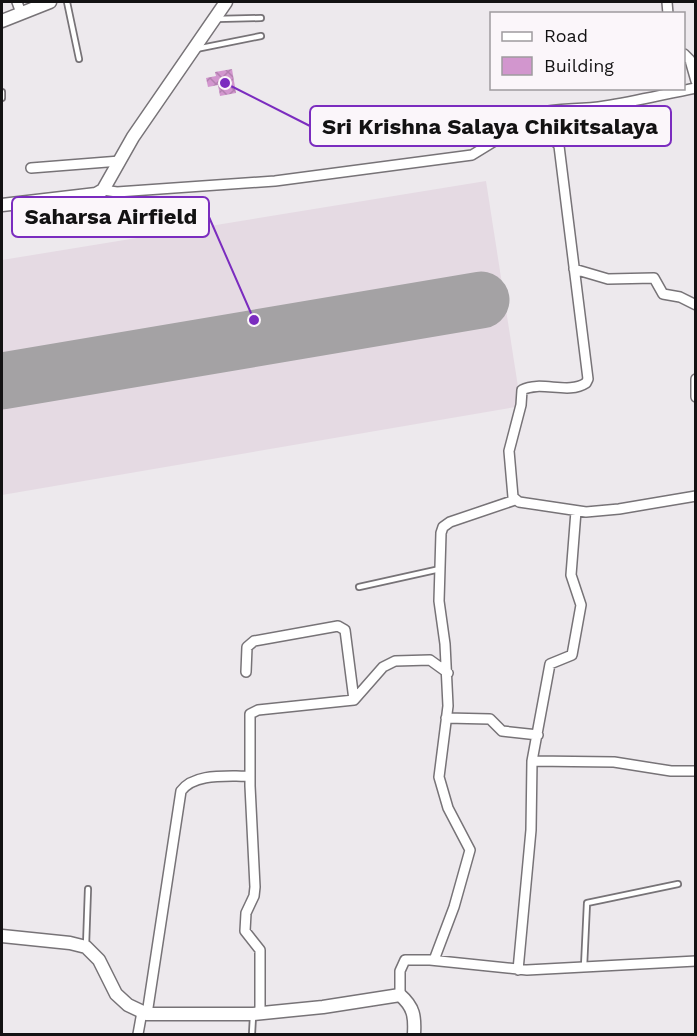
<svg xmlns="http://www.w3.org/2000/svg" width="697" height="1036" viewBox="0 0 697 1036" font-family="'Work Sans',sans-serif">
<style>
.built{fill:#e5dae3}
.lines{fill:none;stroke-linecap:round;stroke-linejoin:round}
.runway{stroke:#a4a2a4;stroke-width:57}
.building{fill:url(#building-cross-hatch)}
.service-casing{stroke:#777377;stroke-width:8}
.minor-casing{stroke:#777377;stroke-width:12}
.tertiary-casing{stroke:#777377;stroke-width:15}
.service{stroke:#fff;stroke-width:4.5}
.minor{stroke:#fff;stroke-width:9}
.tertiary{stroke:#fff;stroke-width:12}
.leader{fill:none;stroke:#7b2cbf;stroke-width:2}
.callout-dot{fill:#7b2cbf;stroke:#fbf6fa;stroke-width:2}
.callout{fill:#fbf6fa;stroke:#7b2cbf;stroke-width:2}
.callout-label{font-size:22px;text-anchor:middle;font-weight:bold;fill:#131213}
</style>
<defs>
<pattern id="building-cross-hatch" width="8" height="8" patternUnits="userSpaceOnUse" patternTransform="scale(1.5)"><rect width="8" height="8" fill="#d296ce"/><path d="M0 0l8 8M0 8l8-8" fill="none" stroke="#b380b0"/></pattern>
</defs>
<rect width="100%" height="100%" fill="#ede9ed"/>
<path class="built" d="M486,181l35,225 -519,89v-235z"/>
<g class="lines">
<path class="runway" d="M2,381l479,-81"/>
</g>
<path class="building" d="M232,69l4,24 -16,3 -2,-11 -10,2 -2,-9 10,-2 -1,-4z"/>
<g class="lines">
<g class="service-casing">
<path id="service" d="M67,2l12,57
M216,19l45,-1
M196,49l65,-13
M2,92v6
M359,587l81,-18
M86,946l2,-57
M584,967l3,-64 91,-19
M252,1034l1,-18"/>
</g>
<g class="minor-casing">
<path id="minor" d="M17,2l4,11
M667,2l1,12
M684,54l6,6 6,21
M503,136c34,-35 60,-23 102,-30 30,-5 60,-12 91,-18
M31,168l89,-7
M103,190l14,2 158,-11 197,-26 31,-19 49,1 7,9 29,233 -2,4c-18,12 -45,-3 -64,7l-1,15 -12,46 4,46 6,5 67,10 33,-3 77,-13
M574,269l34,10 46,-1 9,16 17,3 16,8
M696,379v18
M246,672l1,-25 7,-6 84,-15 7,4 9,70
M446,718l44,1 12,12 36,4
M532,761l82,1 57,9h25
M434,960l20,-53 16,-57 -22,-42 -9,-31 9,-71 -3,-62 -6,-43 2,-68 2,-6 7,-5 65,-22
M518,970l13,-140 1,-69 18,-97 22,-9 9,-50 -10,-30 5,-64
M400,995v-24l5,-11h25l97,10 169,-9
M260,1013v-63l-15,-19 1,-18 8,-17 1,-9 -5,-101v-72l8,-4 96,-10 29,-33 12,-6 35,-1 18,13
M147,1014l34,-223c14,-19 48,-14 69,-15
M138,1034l4,-22"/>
</g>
<g class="tertiary-casing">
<path id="tertiary" d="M2,21l48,-19
M2,205l94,-11 7,-4 30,-53 93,-135
M2,936l68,7 16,4 13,13 17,34 12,11 19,9h106l70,-7 77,-12c14,12 15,22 14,39"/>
</g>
<use href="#service" class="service"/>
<use href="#minor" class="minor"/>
<use href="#tertiary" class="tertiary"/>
</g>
<path class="leader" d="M225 83L310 126M254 320L209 217"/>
<g class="callout-dot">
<circle cx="225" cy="83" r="6"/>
<circle cx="254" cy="320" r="6"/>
</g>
<g class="callout">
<rect x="310" y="106" width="361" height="40" rx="6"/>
<rect x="12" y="197" width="197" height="40" rx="6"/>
</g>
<g class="callout-label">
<text x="490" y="134">Sri Krishna Salaya Chikitsalaya</text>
<text x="111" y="224">Saharsa Airfield</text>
</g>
<rect width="697" height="1036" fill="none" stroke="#131213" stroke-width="6"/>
<rect x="490" y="12" width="195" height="78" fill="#fbf6fa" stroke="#9e9b9e" stroke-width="1.5"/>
<rect x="502" y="32" width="30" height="9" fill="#ffffff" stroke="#9e9b9e" stroke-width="1.5"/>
<text x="544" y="42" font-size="18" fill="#131213">Road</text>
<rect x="502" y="57" width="30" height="18" fill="#d296ce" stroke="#9e9b9e" stroke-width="1.5"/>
<text x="544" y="72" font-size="18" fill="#131213">Building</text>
</svg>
